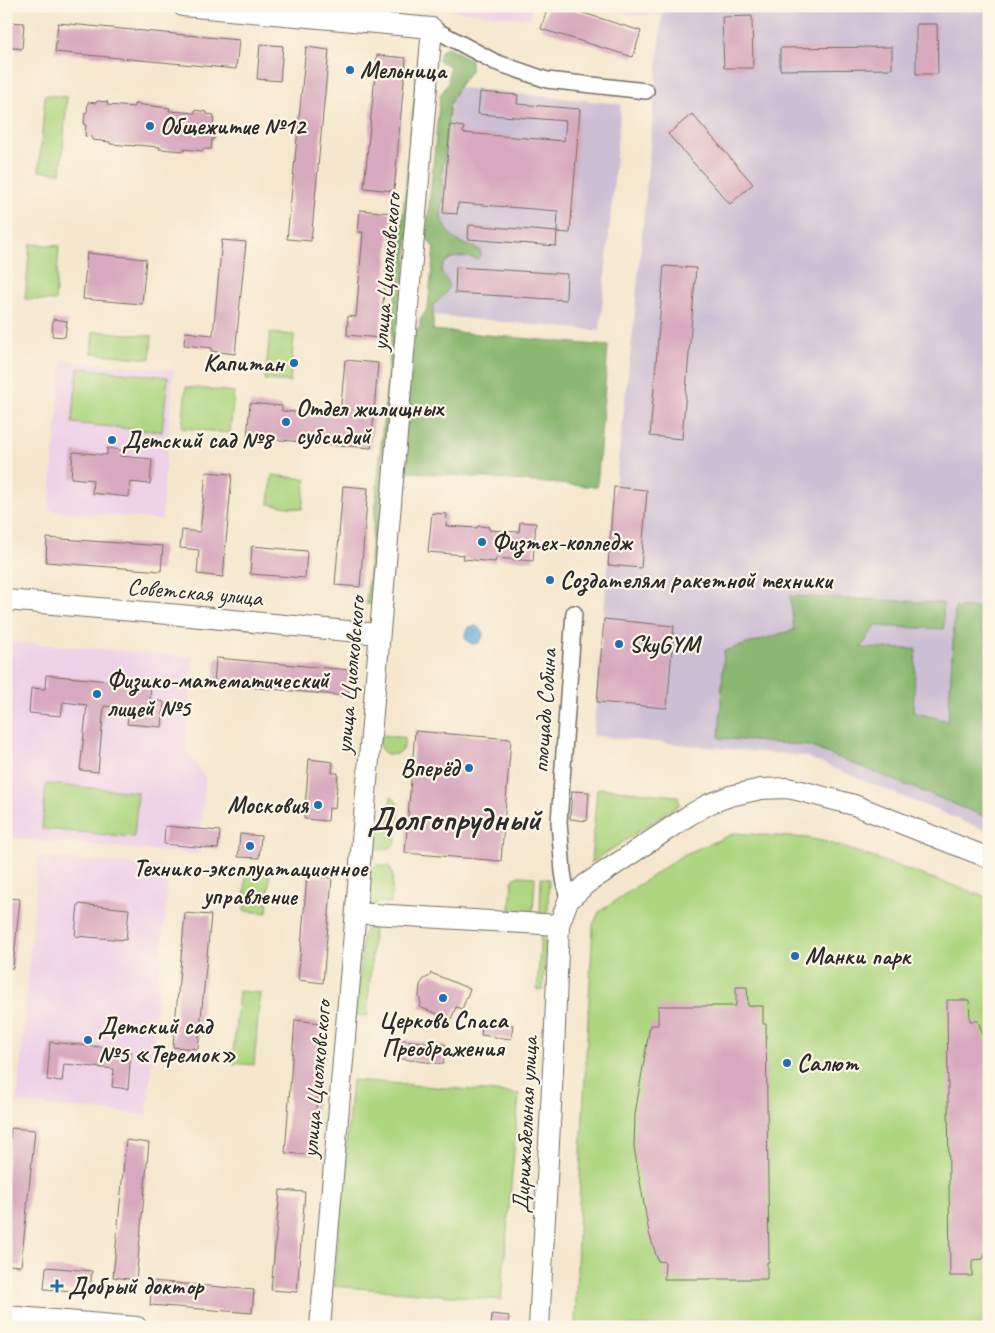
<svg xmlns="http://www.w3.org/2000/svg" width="995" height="1333" viewBox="0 0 995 1333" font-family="Caveat,sans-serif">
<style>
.built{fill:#eed0e7}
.industrial{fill:#ccbed3}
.green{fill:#aed681;stroke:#6c8056}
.forest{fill:#8ab76f;stroke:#5a714d}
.water{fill:#5fa7d6;stroke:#456980}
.building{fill:#d8a9be}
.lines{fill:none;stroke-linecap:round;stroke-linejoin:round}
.street-casing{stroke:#726d64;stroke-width:18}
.secondary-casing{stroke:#726d64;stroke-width:22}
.street{stroke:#fff;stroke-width:15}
.secondary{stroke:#fff;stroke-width:20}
.poi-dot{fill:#1f6fb2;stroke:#fcf5e5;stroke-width:2}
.labels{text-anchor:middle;stroke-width:4.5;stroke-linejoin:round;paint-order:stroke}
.poi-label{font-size:24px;font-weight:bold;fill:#2b2b2b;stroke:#fcf5e5;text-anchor:start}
.street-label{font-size:24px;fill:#2b2b2b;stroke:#fcf5e5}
.town-label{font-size:34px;font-weight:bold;fill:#2b2b2b;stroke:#fcf5e5}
</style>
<rect width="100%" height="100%" fill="#fcf5e5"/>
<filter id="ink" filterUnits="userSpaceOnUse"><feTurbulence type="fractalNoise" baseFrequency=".02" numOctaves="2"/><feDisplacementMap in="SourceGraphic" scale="10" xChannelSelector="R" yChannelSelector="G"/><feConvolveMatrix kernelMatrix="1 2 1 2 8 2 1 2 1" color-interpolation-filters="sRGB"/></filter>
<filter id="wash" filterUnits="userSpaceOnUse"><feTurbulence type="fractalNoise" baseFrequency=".0096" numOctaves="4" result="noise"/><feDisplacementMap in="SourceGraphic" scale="20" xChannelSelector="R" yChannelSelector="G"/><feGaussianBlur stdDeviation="1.12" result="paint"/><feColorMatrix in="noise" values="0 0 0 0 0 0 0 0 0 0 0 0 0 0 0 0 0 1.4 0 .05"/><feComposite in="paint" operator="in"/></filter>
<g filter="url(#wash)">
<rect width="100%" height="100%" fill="#f5e7ce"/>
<path class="built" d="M413,6h119l-1,13z
M599,6h64l-1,9h-30z
M62,360l112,10 -13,150 -112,-10z
M12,642l181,15 -8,91 20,30 -4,51 19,2 -2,18 -18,-2 -1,7 -193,-16v-132z
M38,857l131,11 -22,247 -130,-12z"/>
<path class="industrial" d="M663,6h326v826l-185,-76 -211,-20 22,-249 18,-156z
M453,87l168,17 -21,227 -169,-16z"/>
<path class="green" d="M45,95l22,2 -6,76 -22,-2z
M30,244l29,2 -4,55 -30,-2z
M93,331l59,5 -2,23 -59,-6z
M270,333l24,2 -4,47 -25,-2z
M78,368l90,9 -6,55 -90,-9z
M186,387l48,5 -4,41 -48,-5z
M272,475l34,4 -4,30 -33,-5z
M381,735l24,3c-1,3 0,6 -1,8 -5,15 -31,10 -23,-11z
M46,784l92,8 -4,45 -92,-8z
M597,788l80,8 3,8 -89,59z
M391,796c14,9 6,31 5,45 -4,9 -17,12 -24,4 -4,-5 -1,-15 4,-18 4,-2 8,-2 12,-2z
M735,833l72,5 24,5 158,55v429l-414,-1 6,-173 12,-228 6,-13 84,-57z
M377,865l12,1 4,9 -2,28 -14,-1 -1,4 -4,-1c-9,-10 -7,-33 5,-40z
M246,870l24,2 -3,41 -23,-2z
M519,876l16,1 -2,35 -23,-1 2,-29 2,-3z
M541,878l8,1 -1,31 -2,3 -6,3z
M374,926l-7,90 -11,-1 7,-80 3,-5z
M541,935l3,3 2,3 -3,49h-6z
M239,991l21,2 -6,72 -22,-2z
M352,1080l167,14 -18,206 -167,-14z"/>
<path class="forest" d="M420,37l5,8 -49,560 -10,-1z
M448,47l23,13v11l-11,13 -10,19 -8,78 -1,37 9,17 9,7 21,8 1,5 -4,4c-14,-4 -33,-5 -36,13 2,3 6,7 7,10 3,10 -9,18 -15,23v25l175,16 -11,141 -197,-16 15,-142h5v-9l8,-12 6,-60 -8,-11 14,-142 8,-11 2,-18 -11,-5c1,-7 1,-12 9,-14z
M790,596l153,7 1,26 -69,-3 -14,22 55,1 -3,63 35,9 7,-113 34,-1v100l-4,9 4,4v98l-180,-72 -90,-8 5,-87 70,-21z"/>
<path class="water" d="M465 635a9 9 0 1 1 18 0a9 9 0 1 1-18 0Z"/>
<g id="blocks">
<path class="building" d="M548,6h13l80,25 -8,26 -92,-28z
M752,16l1,52h-29l-2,-51z
M6,22l18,1 -2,26 -16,-2z
M58,23l181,17 -3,29 -181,-17z
M916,24h21l1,50h-22z
M260,44l23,2 -3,35 -23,-2z
M306,47l23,3 -18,191 -24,-2z
M892,47v22l-112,1v-22z
M377,55l29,3 -12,133 -30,-3z
M480,92l38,3 -1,9 63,5 -10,124 -13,-1 1,-21 -100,-8 -1,11 -14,-1 7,-88 14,2 -1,6 101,8 2,-20 -88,-7z
M97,101l11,1 -1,3 27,2v-3l36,4 -1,3 26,2v-3l12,2v2l7,1 -1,11h3l-2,13h-2l-1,10h-8v2l-18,-2 -1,2 -25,-2 1,-2 -25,-2v1l-25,-2v-2l-18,-2v-3l-7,-1 1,-11h-2l1,-12 2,-1 1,-10 8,1z
M692,114l61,70 -23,20 -62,-70z
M360,210l31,3 -11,125 -33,-3 1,-19 8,1 7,-85h-5z
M469,225l88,7 -1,14 -88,-7z
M222,240l24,2 -11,112 -24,-3 1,-3 -28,-3 1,-13 28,3z
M87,253l59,6 -4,45 -59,-5z
M664,266l32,2 -14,171 -32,-3z
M456,267l111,7 -1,26 -111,-7z
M53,319l14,2 -2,16 -13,-1z
M345,360l33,3 -7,85 -124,-11 3,-34 32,3v5l58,5z
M107,448l14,2 -1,6 32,3 -2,25 -20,-2 -1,15 -37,-4 1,-13 -22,-2 2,-26 34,3z
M206,472l26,2 -9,103 -26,-3 2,-24 -19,-2 2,-18 18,2z
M343,486l25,2 -8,99 -25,-2z
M614,487l33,3 -6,78 -33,-3z
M432,513l15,1 -1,12 31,2 1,-2 11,1v3l30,2 1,-10 16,1 -3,38 -37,-3 -1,4 -32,-3 1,-4 -36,-3z
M47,538l116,8 -2,25 -115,-9z
M252,546l55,5 -2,27 -55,-4z
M604,619l70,7 -7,82 -70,-6z
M216,658l134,12 -2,26 -134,-12z
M46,675l105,10 -1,15 14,2 -2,25 -35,-3 2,-16 -25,-2 -6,66 -18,-2 7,-65 -24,-3 -2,14 -32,-3 2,-25 14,1z
M415,731l96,8 -10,122 -96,-8z
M309,759l24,3 -1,11h6l-3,36 -6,-1 -1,13 -24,-2z
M572,791l17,1 -2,29 -17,-2z
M165,826l55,5 -2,18 -54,-5z
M240,834l21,2 -2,22 -21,-1z
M307,876l25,2 -9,105 -25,-3z
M6,898l14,1 -7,69h-7z
M78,904l51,5 -3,31 -51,-4z
M185,913l26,2 -13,134 -25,-2z
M431,973l39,16 -8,20 -6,-2 -5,12 -32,-12 2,-3 -2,-8 1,-11 4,-6 6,-3z
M736,987h11l1,19h15v18h3l3,238h-2v17h-103l1,-17 -7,-1 -9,-28 -15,-86 1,-33 15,-89h8v-19h78z
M947,1000h22l1,21h8l11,30v192l-6,16 -11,1v16h-22z
M295,1020l27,3 -9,132 -28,-2z
M483,1020l30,5 -2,14 -30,-4z
M396,1039l50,6 -3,19 -49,-6z
M50,1042l81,8 -3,39 -16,-2 2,-18 -50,-5 -2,17 -15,-1z
M11,1128l24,2 -14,136 -15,-1v-86z
M126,1140l23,3 -13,137 -23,-3z
M280,1190l25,2 -8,100 -26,-2z
M46,1267l46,4 -2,21 -46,-3z
M152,1281l102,9 -2,23 -102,-8z
M492,1314l17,2 -1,11h-17z"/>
</g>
</g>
<g filter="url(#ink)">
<use href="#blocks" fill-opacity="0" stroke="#726d64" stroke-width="1"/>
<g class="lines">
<g class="street-casing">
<path id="street" d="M432,28l63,34 52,18 99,11
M568,901l-5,-29 -4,-50 15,-209"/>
</g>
<g class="secondary-casing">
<path id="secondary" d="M183,6l249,22 -112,1299
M6,600l174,15 199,19
M356,913l203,12
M6,1316l131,11
M539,1327l15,-276 5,-126 9,-24 18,-17 102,-68 21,-12 21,-8 31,-7 26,-1 14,3 53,14 135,53"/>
</g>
<use href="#street" class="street"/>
<use href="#secondary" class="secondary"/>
</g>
</g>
<g class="poi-dot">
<circle cx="350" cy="70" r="5"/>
<circle cx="150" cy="126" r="5"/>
<circle cx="294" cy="363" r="5"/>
<circle cx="286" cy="422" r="5"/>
<circle cx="112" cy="440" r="5"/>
<circle cx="482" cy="542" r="5"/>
<circle cx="550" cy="580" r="5"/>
<circle cx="619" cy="644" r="5"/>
<circle cx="97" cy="694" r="5"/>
<circle cx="469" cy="768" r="5"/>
<circle cx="318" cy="805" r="5"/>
<circle cx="250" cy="846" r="5"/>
<circle cx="795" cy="956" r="5"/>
<circle cx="443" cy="998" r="5"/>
<circle cx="88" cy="1040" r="5"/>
<circle cx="787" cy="1063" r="5"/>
<path d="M54.5 1278.5h5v5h5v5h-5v5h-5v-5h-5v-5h5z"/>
</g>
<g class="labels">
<g class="poi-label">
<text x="360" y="78">Мельница</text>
<text x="160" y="134">Общежитие №12</text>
<text x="284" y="371" text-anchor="end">Капитан</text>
<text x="296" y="416">Отдел жилищных<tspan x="296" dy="28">субсидий</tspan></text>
<text x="122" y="448">Детский сад №8</text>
<text x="492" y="550">Физтех-колледж</text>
<text x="560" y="588">Создателям ракетной техники</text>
<text x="629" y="652">SkyGYM</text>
<text x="107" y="688">Физико-математический<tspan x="107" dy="28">лицей №5</tspan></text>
<text x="459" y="776" text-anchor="end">Вперёд</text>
<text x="308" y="813" text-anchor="end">Московия</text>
<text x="250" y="876" text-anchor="middle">Технико-эксплуатационное<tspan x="250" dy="28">управление</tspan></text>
<text x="805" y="964">Манки парк</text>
<text x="443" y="1028" text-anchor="middle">Церковь Спаса<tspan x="443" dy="28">Преображения</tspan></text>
<text x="98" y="1034">Детский сад<tspan x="98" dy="28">№5 «Теремок»</tspan></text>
<text x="797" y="1071">Салют</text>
<text x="68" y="1294">Добрый доктор</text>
</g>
<g class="street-label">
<text transform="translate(386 272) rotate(-85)" y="8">улица Циолковского</text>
<text transform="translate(195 592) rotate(5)" y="8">Советская улица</text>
<text transform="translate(350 675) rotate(-85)" y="8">улица Циолковского</text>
<text transform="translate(544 711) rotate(-86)" y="8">площадь Собина</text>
<text transform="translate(316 1079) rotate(-85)" y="8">улица Циолковского</text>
<text transform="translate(525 1125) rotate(-87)" y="8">Дирижабельная улица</text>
</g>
<g class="town-label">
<text x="454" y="830">Долгопрудный</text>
</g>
</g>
<rect width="995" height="1333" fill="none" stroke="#fcf5e5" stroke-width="25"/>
</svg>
